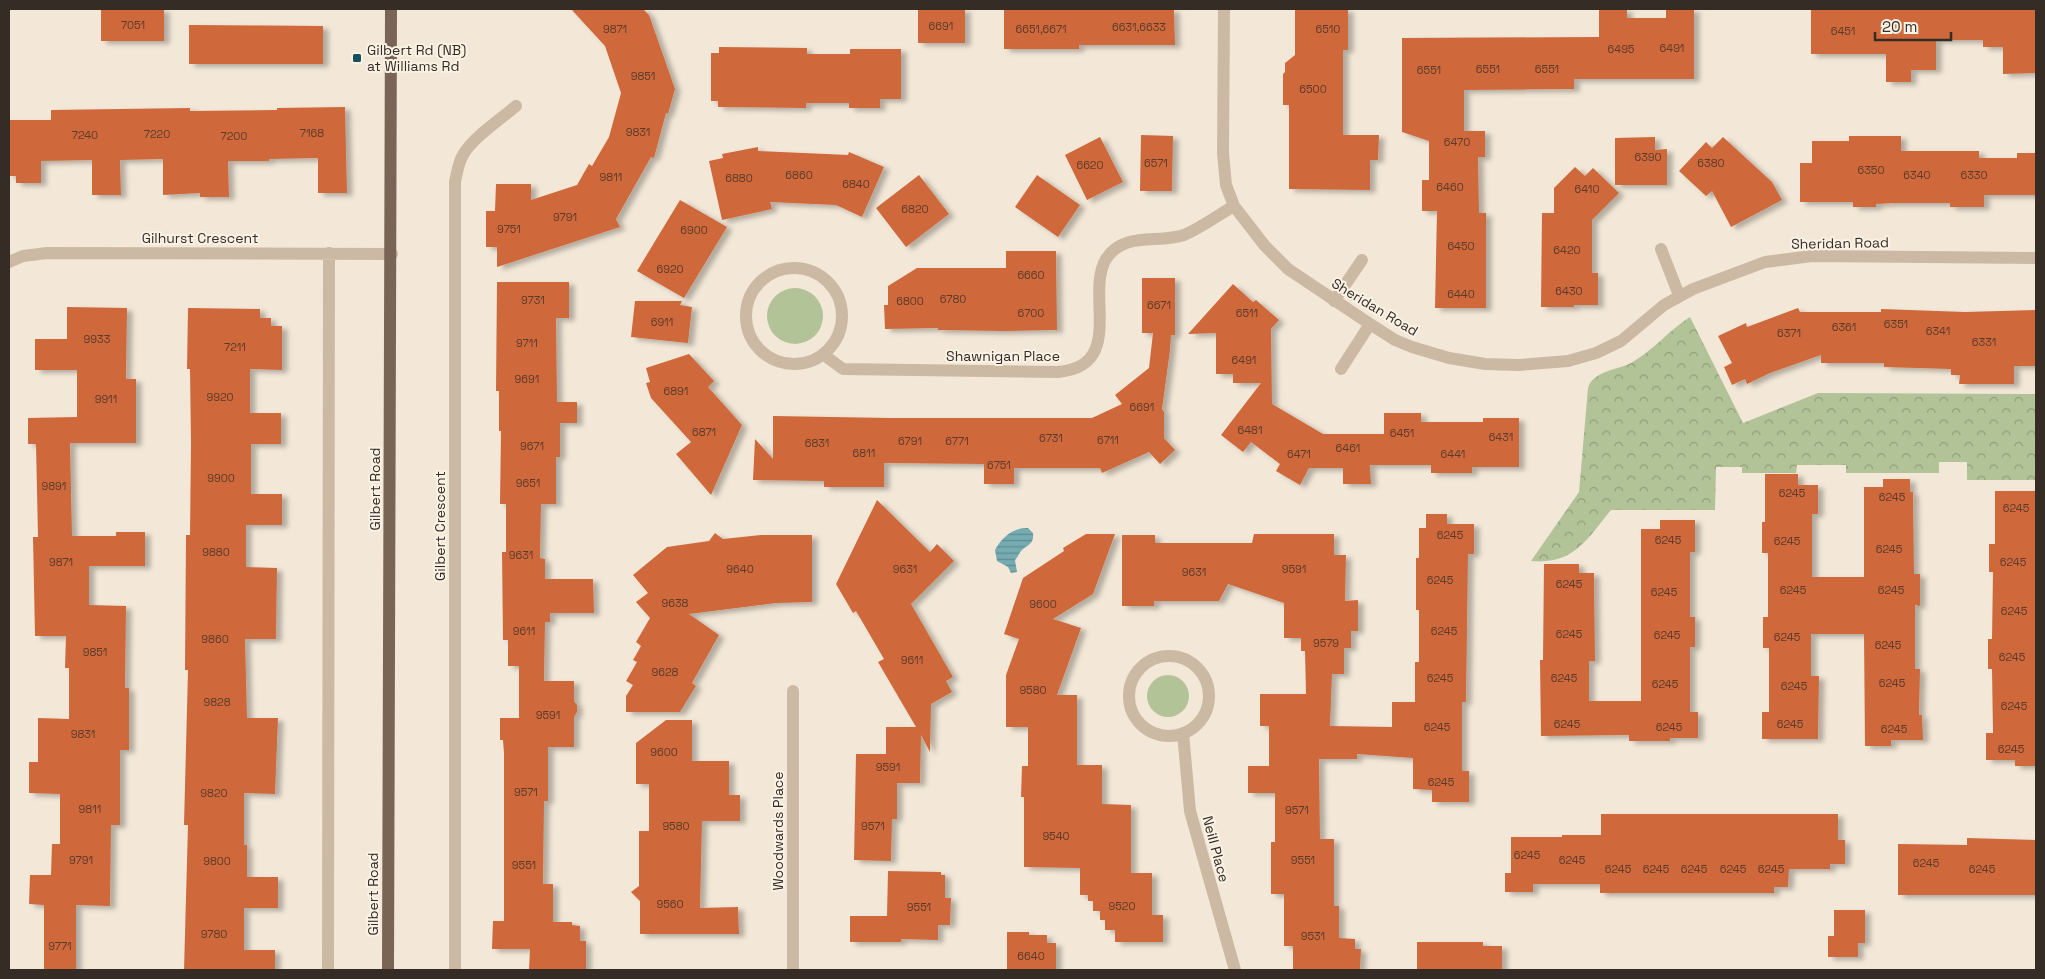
<svg xmlns="http://www.w3.org/2000/svg" width="2045" height="979" viewBox="0 0 2045 979" font-family="'Space Grotesk',sans-serif">
<style>
.grass{fill:#b1c397}
.park{fill:url(#park-crowns)}
.water{fill:url(#water-rules)}
.building{fill:#cf693a;filter:url(#shadow)}
.lines{fill:none;stroke-linecap:round;stroke-linejoin:round}
.minor{stroke:#ccb9a3;stroke-width:12}
.major{stroke:#7a6455;stroke-width:12}
.poi-dot{fill:#18515b;stroke:#faf2e4;stroke-width:2}
.labels{text-anchor:middle;stroke-width:4;stroke-linejoin:round;paint-order:stroke}
.number-label{font-size:11px;fill:#5c3b2b}
.poi-label{font-size:14px;fill:#362c26;stroke:#faf2e4;text-anchor:start}
.street-label{font-size:14px;fill:#362c26;stroke:#faf2e4}
</style>
<defs>
<pattern id="park-crowns" width="20" height="18" patternUnits="userSpaceOnUse" patternTransform="scale(1.25)"><rect width="20" height="18" fill="#b1c397"/><path d="M2 6a3 3 0 1 1 6 0M12 15a3 3 0 1 1 6 0" fill="none" stroke="#919f7b"/></pattern>
<pattern id="water-rules" width="6" height="5" patternUnits="userSpaceOnUse" patternTransform="scale(1.25)"><rect width="6" height="5" fill="#75abb2"/><path d="M0 2.5h6" fill="none" stroke="#618b91"/></pattern>
<filter id="shadow"><feDropShadow dx="5.5" dy="3" stdDeviation="2.5" flood-color="#0004"/></filter>
</defs>
<rect width="100%" height="100%" fill="#f3e8d8"/>
<path class="grass" d="M767 316a28 28 0 1 1 56 0a28 28 0 1 1-56 0Z
M1147 696a21 21 0 1 1 42 0a21 21 0 1 1-42 0Z"/>
<path class="park" d="M1690,317l53,106 75,-30 218,1v86h-69v-18h-28v11h-93v-8h-49l-1,8h-54v-6h-26l-1,43h-104c-24,29 -37,55 -80,51l48,-69 9,-104c5,-17 29,-18 43,-25 22,-12 38,-33 59,-46z"/>
<path class="water" d="M1028,528l5,5c1,11 -4,11 -11,17 -3,3 -4,7 -7,10l2,12 -6,1 -3,-6 -11,-6 -2,-11c6,-12 19,-23 33,-22z"/>
<path class="building" d="M101,9h63v32h-63z
M571,9h72l6,6 26,74 -7,25 -2,-1 -12,45 -3,-1 -35,62 4,8 -123,40v-20h-11v-36h9l1,-27h35v16l46,-15 12,-21 3,2 17,-29 12,-44 -16,-47z
M918,9h47v34h-47z
M1004,9h170l1,36h-96v4h-75z
M1295,9h53v41h-5v85h36l-1,25h-8v30l-81,-1v-84h-6v-31l2,-2v-9l10,-8z
M1599,9h28v9h39v-9h28v70h-120v10l-110,1v41h21v26h-7l1,56h7v95h-51l2,-97h-15v-31h7v-39l-27,-9v-94l197,-1z
M1811,9h225v64l-33,1v-27h-20v-7h-47v30h-25v12h-25v-28h-75z
M189,25l134,1v38h-134z
M719,47l88,1v6h43v-5h51v50h-21v9h-31v-5h-43v5l-88,-1v-6h-7v-48h8z
M345,107l2,86h-29v-35l-49,1v2h-41l1,36h-29v-4l-37,2v-36l-43,1 1,35h-29v-35l-51,1v22h-25v-7h-7v-56h42v-10l139,-2v3l87,-1v-2z
M1141,135l32,1 -1,55h-32z
M1849,136h52v15h78v7h38v-5h19v42h-52v12h-34v-4h-57l-17,1v3h-23v-5h-53v-39h12v-22h37z
M1100,137l23,45 -36,18 -22,-45z
M1655,137v13l12,-1v36h-52v-47z
M1723,137l49,45 10,18 -51,27 -19,-36 -6,5 -27,-25 27,-29 6,6z
M758,147v4l90,4 1,-3 35,15 -22,50 -26,-12 -66,-3 2,7 -50,11 -13,-59 14,-3 -1,-4z
M1575,167l10,9 8,-8 26,25 -27,27v53h6v32h-24v2h-33l1,-94h12v-25z
M919,175l30,39 -43,33 -30,-39z
M1037,175l43,30 -22,32 -43,-30z
M680,200l47,27 -43,71 -47,-27z
M1006,251h50l1,79 -53,1 -66,-1v-2l-53,1 -1,-24h4v-19l29,-18h89z
M1142,278h33v57h-4l-1,15 -8,59 2,3v26l11,12 -15,14 -11,-12 -47,21 -2,-5h-86v16h-30v-20l-100,-1v24h-60v-6l-71,-1 2,-41 18,20v-43l117,2h202l30,-14 -7,-9 34,-27 4,-35h-11z
M497,282h72v36h-13l1,84h20v21h-17v34h-4v47h-15l-1,54 5,1v20h48l1,34h-44v9h-5l-1,59h30v20l3,4v7l-3,5v30h-26v54h-4l-1,83h10v38h19v3l8,1v15h6v29h-57l1,-21h-38l1,-28h11v-168l-1,-13h-3v-22h19v-52h-11v-26h-5l-1,-88h4v-48h-6l1,-73h-2v-40h-3z
M1233,284l20,18 3,-2 23,20 -8,9 1,75 51,30h61v-21h37v9h62v-4h36v49h-47v6h-41v-8h-61l1,19h-28v-16h-34l-9,17 -24,-14 4,-7 -29,-22 -8,10 -22,-17 40,-52h-28v-9h-17v-41l-28,1z
M635,301h47l-2,4 12,2 -4,36 -57,-6z
M67,307l60,1 -1,71h10v64h-66l2,93h44v-4h29v34h-56v39l37,1 -1,82h4v62h-9v75h-9l-1,81 -34,-1v65h-32v-65l-15,-1 1,-29h21l1,-31h8v-50l-31,-1v-31h9v-44l31,1v-51h-4l1,-32h-31l-2,-99h5l-2,-93h-8v-26l49,-1v-47h-42v-31h32z
M188,308l72,1v9h11v8h11v44l-32,-1v44h31v31h-30v50h31v31h-36v42l31,1 -1,71h-31l2,79h31l-3,76 -31,-1v52h3v32h31v31h-34v42h31v20h-91l4,-145h-4l4,-155h-3l1,-135h4l1,-92 -1,-74h-3z
M1798,308l2,4h81v-3l84,3 71,-2v56h-22v18h-55l1,-9h-9v-6l-67,-2v-4h-63v-8l-51,18 -23,11 -2,-5 -13,6 -8,-18 8,-4 -14,-27 28,-13 1,4z
M689,354l25,27 -6,6 34,38 -31,70 -35,-41 15,-12 -40,-44 -5,-15 4,-1 -4,-14z
M1765,474h33v11h20v29h-6v63h52v-90h19v-8h27v13h3l1,82h6v32l-5,-1v64h5l-1,46h3l1,25h-32v6h-26l-1,-112h-53v42h8l-1,63h-56v-27h7v-64h-6v-31h5v-64h-6v-31h3z
M1995,491h41v275h-21v-6h-29v-27h7l-1,-64h-4v-30h4l1,-67h-4v-28h6z
M877,500l53,52 7,-8 17,17 -43,43 42,73 -7,4 6,11 -21,12 -1,48 -9,-17 -1,48h-23v36h-5l-1,42 -37,-1 2,-106h30v-27h30l-38,-65 6,-3 -28,-48 -3,2 -17,-29z
M1426,514h21v10h27v30h-6l-2,148h-4v69h7v31h-37v-12l-19,-1v-31l-56,-4v5h-38l1,80h14v67h5v32l16,1v10h6l-1,21h-67v-24h-9v-52h-13v-52h4v-49h-27v-27h21v-40h-9v-32h46l-1,-43h-4v-13h-17v-35l-56,-19 -9,17h-65v5h-32v-71h33v8h97l2,-9h80v21h12l-1,46 13,-1v31h-7v17h-7v26h-12l-2,52 62,1v-25h23v-40h4v-52h-3v-52h3v-30h7z
M1660,520h35v32h-5v65h5v30h-5v65h8v26h-28v3h-41v-6l-88,1 -1,-76h3l1,-96h35v9h15l1,88h-6v40h52v-172h19z
M715,533l8,6 38,-4h51v67l-36,1 -87,11 30,21 -27,48 4,3 -16,26h-54v-16l7,-11 -7,-4 11,-19 -4,-2 8,-14 -5,-4 14,-24 -14,-16 12,-9 -15,-18 34,-28 42,-6z
M1086,534h29l-22,60 -40,25 28,9 -24,67h20v70h25v39l29,1v68h21v42h11v27h-48v-12h-10v-10h-5v-9h-7v-10h-5v-6h-8v-27l-56,-1v-70h-3l1,-31h6v-39h-22v-52l13,-36 -15,-5 19,-56 41,-27 -1,-3z
M666,720h26v41h37v34h11v26h-38l-2,87 38,-1 1,27h-99v-33l-9,-9 8,-6v-55h10v-47h-13v-41z
M1601,814h237v26h7v24h-15v5h-41l-1,18h-14v6h-174v-9h-67v8h-28v-19h6v-36h51v-2h39z
M1967,838l69,2v55h-138v-51l69,1z
M888,871l53,1v3h4v23h6l-1,27h-12v15l-37,-1v3h-51v-26h37z
M1834,910h31v33h-7v14h-30v-21h6z
M1007,932h22v3h18v8h9v27h-49z
M1417,942h66v4h19v24h-85z"/>
<g class="lines">
<path class="minor" d="M1224,9l-1,144 3,32 8,21 31,40 23,23 82,55 25,16 17,7 37,11 36,6 34,1 49,-4 28,-8 25,-12 43,-36 29,-16 72,-27 47,-6 224,2
M1661,249l18,46
M9,262l14,-6 24,-3 345,1
M746 316a48 48 0 1 1 96 0a48 48 0 1 1-96 0Z
M1334,301l28,-41
M824,355l19,14 215,3c68,-6 27,-78 48,-113 18,-28 52,-15 78,-24 17,-7 34,-20 50,-29
M1341,369l29,-45
M1129 696a40 40 0 1 1 80 0a40 40 0 1 1-80 0Z
M1183,733l7,78 45,159
M328,970l1,-717
M455,970v-788c2,-9 3,-19 8,-27 9,-17 38,-36 53,-49
M793,970v-279"/>
<path class="major" d="M388,970l3,-961"/>
</g>
<rect class="poi-dot" x="352" y="53" width="10" height="10" rx="2.5"/>
<g class="labels">
<g class="number-label">
<text x="133" y="29">7051</text>
<text x="941" y="30">6691</text>
<text x="1139" y="31">6631,6633</text>
<text x="615" y="33">9871</text>
<text x="1041" y="33">6651,6671</text>
<text x="1328" y="33">6510</text>
<text x="1843" y="35">6451</text>
<text x="1672" y="52">6491</text>
<text x="1621" y="53">6495</text>
<text x="1488" y="73">6551</text>
<text x="1547" y="73">6551</text>
<text x="1429" y="74">6551</text>
<text x="643" y="80">9851</text>
<text x="1313" y="93">6500</text>
<text x="638" y="136">9831</text>
<text x="312" y="137">7168</text>
<text x="157" y="138">7220</text>
<text x="85" y="139">7240</text>
<text x="234" y="140">7200</text>
<text x="1457" y="146">6470</text>
<text x="1648" y="161">6390</text>
<text x="1156" y="167">6571</text>
<text x="1711" y="167">6380</text>
<text x="1090" y="169">6620</text>
<text x="1871" y="174">6350</text>
<text x="799" y="179">6860</text>
<text x="1917" y="179">6340</text>
<text x="1974" y="179">6330</text>
<text x="611" y="181">9811</text>
<text x="739" y="182">6880</text>
<text x="856" y="188">6840</text>
<text x="1450" y="191">6460</text>
<text x="1587" y="193">6410</text>
<text x="915" y="213">6820</text>
<text x="565" y="221">9791</text>
<text x="509" y="233">9751</text>
<text x="694" y="234">6900</text>
<text x="1461" y="250">6450</text>
<text x="1567" y="254">6420</text>
<text x="670" y="273">6920</text>
<text x="1031" y="279">6660</text>
<text x="1569" y="295">6430</text>
<text x="1461" y="298">6440</text>
<text x="953" y="303">6780</text>
<text x="533" y="304">9731</text>
<text x="910" y="305">6800</text>
<text x="1159" y="309">6671</text>
<text x="1031" y="317">6700</text>
<text x="1247" y="317">6511</text>
<text x="662" y="326">6911</text>
<text x="1896" y="328">6351</text>
<text x="1844" y="331">6361</text>
<text x="1938" y="335">6341</text>
<text x="1789" y="337">6371</text>
<text x="97" y="343">9933</text>
<text x="1984" y="346">6331</text>
<text x="527" y="347">9711</text>
<text x="235" y="351">7211</text>
<text x="1244" y="364">6491</text>
<text x="527" y="383">9691</text>
<text x="676" y="395">6891</text>
<text x="220" y="401">9920</text>
<text x="106" y="403">9911</text>
<text x="1142" y="411">6691</text>
<text x="1250" y="434">6481</text>
<text x="704" y="436">6871</text>
<text x="1402" y="437">6451</text>
<text x="1501" y="441">6431</text>
<text x="1051" y="442">6731</text>
<text x="1108" y="444">6711</text>
<text x="910" y="445">6791</text>
<text x="957" y="445">6771</text>
<text x="817" y="447">6831</text>
<text x="532" y="450">9671</text>
<text x="1348" y="452">6461</text>
<text x="864" y="457">6811</text>
<text x="1299" y="458">6471</text>
<text x="1453" y="458">6441</text>
<text x="999" y="469">6751</text>
<text x="221" y="482">9900</text>
<text x="528" y="487">9651</text>
<text x="54" y="490">9891</text>
<text x="1792" y="497">6245</text>
<text x="1892" y="501">6245</text>
<text x="2016" y="512">6245</text>
<text x="1450" y="539">6245</text>
<text x="1668" y="544">6245</text>
<text x="1787" y="545">6245</text>
<text x="1889" y="553">6245</text>
<text x="216" y="556">9880</text>
<text x="521" y="559">9631</text>
<text x="61" y="566">9871</text>
<text x="2013" y="566">6245</text>
<text x="740" y="573">9640</text>
<text x="905" y="573">9631</text>
<text x="1294" y="573">9591</text>
<text x="1194" y="576">9631</text>
<text x="1440" y="584">6245</text>
<text x="1569" y="588">6245</text>
<text x="1793" y="594">6245</text>
<text x="1891" y="594">6245</text>
<text x="1664" y="596">6245</text>
<text x="675" y="607">9638</text>
<text x="1043" y="608">9600</text>
<text x="2014" y="615">6245</text>
<text x="524" y="635">9611</text>
<text x="1444" y="635">6245</text>
<text x="1569" y="638">6245</text>
<text x="1667" y="639">6245</text>
<text x="1787" y="641">6245</text>
<text x="215" y="643">9860</text>
<text x="1326" y="647">9579</text>
<text x="1888" y="649">6245</text>
<text x="95" y="656">9851</text>
<text x="2012" y="661">6245</text>
<text x="912" y="664">9611</text>
<text x="665" y="676">9628</text>
<text x="1440" y="682">6245</text>
<text x="1564" y="682">6245</text>
<text x="1892" y="687">6245</text>
<text x="1665" y="688">6245</text>
<text x="1794" y="690">6245</text>
<text x="1033" y="694">9580</text>
<text x="217" y="706">9828</text>
<text x="2014" y="710">6245</text>
<text x="548" y="719">9591</text>
<text x="1567" y="728">6245</text>
<text x="1790" y="728">6245</text>
<text x="1437" y="731">6245</text>
<text x="1669" y="731">6245</text>
<text x="1894" y="733">6245</text>
<text x="83" y="738">9831</text>
<text x="2011" y="753">6245</text>
<text x="664" y="756">9600</text>
<text x="888" y="771">9591</text>
<text x="1441" y="786">6245</text>
<text x="526" y="796">9571</text>
<text x="214" y="797">9820</text>
<text x="90" y="813">9811</text>
<text x="1297" y="814">9571</text>
<text x="676" y="830">9580</text>
<text x="873" y="830">9571</text>
<text x="1056" y="840">9540</text>
<text x="1527" y="859">6245</text>
<text x="81" y="864">9791</text>
<text x="1303" y="864">9551</text>
<text x="1572" y="864">6245</text>
<text x="217" y="865">9800</text>
<text x="1926" y="867">6245</text>
<text x="524" y="869">9551</text>
<text x="1618" y="873">6245</text>
<text x="1656" y="873">6245</text>
<text x="1694" y="873">6245</text>
<text x="1733" y="873">6245</text>
<text x="1771" y="873">6245</text>
<text x="1982" y="873">6245</text>
<text x="670" y="908">9560</text>
<text x="1122" y="910">9520</text>
<text x="919" y="911">9551</text>
<text x="214" y="938">9780</text>
<text x="1313" y="940">9531</text>
<text x="60" y="950">9771</text>
<text x="1031" y="960">6640</text>
</g>
<g class="poi-label">
<text x="367" y="55">Gilbert Rd (NB)<tspan x="367" dy="16">at Williams Rd</tspan></text>
</g>
<g class="street-label">
<text x="200" y="243">Gilhurst Crescent</text>
<text transform="translate(1840 243) rotate(-1)" y="5">Sheridan Road</text>
<text transform="translate(1375 307) rotate(31)" y="5">Sheridan Road</text>
<text x="1003" y="361">Shawnigan Place</text>
<text transform="translate(375 489) rotate(-90)" y="5">Gilbert Road</text>
<text transform="translate(440 526) rotate(-90)" y="5">Gilbert Crescent</text>
<text transform="translate(778 831) rotate(-90)" y="5">Woodwards Place</text>
<text transform="translate(1216 849) rotate(75)" y="5">Neill Place</text>
<text transform="translate(373 894) rotate(-90)" y="5">Gilbert Road</text>
</g>
</g>
<rect width="2045" height="979" fill="none" stroke="#362c26" stroke-width="20"/>
<path d="M1875 32v8h76v-8" fill="none" stroke="#362c26" stroke-width="2.5"/>
<text x="1882" y="32" font-size="15" fill="#362c26" stroke="#faf2e4" stroke-width="4" paint-order="stroke">20 m</text>
</svg>
